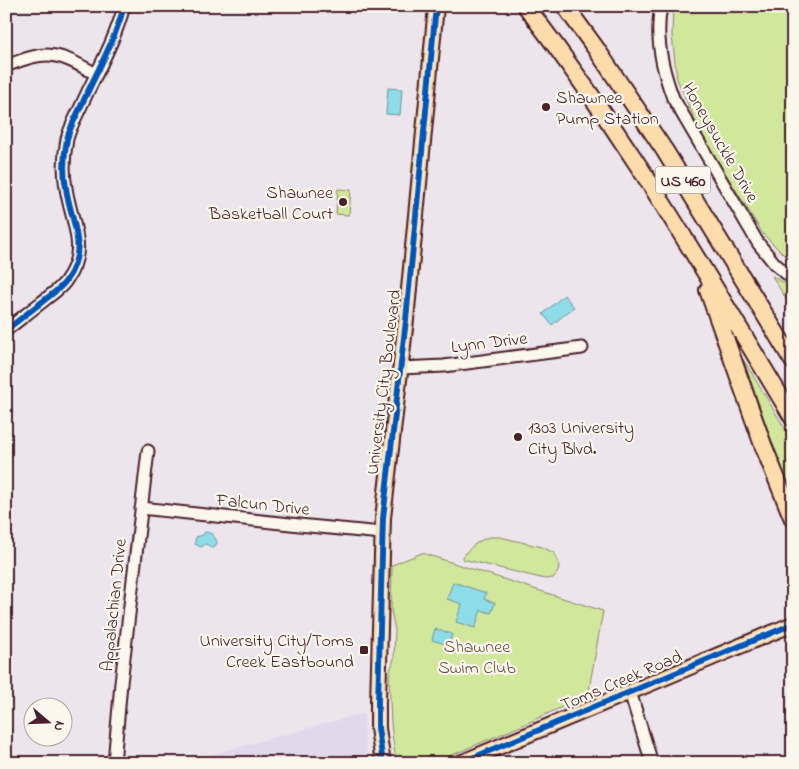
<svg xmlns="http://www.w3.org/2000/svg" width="799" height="769" viewBox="0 0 799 769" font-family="'Indie Flower',sans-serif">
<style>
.built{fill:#e2d8ec}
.green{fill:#d0e79c;stroke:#8d8364}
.water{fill:#8ddde8;stroke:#72919c}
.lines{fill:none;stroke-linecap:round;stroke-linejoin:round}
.stream{stroke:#72919c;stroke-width:3}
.minor-casing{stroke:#4a1f2b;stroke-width:15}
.major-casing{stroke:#4a1f2b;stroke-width:18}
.highway-casing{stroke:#4a1f2b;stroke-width:20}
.minor{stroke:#fbf7ec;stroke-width:11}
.major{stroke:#fddcac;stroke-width:14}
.highway{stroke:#fddcac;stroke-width:16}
.cycleway-casing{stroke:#fbf7ec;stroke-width:9}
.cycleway{stroke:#0057b8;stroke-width:6}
.poi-dot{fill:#4a1f2b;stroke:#fbf7ec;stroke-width:2}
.labels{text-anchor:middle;stroke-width:4.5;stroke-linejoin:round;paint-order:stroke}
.shield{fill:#fbf7ec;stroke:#7f6065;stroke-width:1}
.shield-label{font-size:16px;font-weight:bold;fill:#4a1f2b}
.poi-label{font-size:18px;fill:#4a1f2b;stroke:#fbf7ec;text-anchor:start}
.street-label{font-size:18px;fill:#4a1f2b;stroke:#fbf7ec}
.park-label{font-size:18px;fill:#6c5147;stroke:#fbf7ec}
</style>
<rect width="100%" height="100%" fill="#ece5ec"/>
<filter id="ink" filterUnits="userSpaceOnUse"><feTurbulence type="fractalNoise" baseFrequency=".02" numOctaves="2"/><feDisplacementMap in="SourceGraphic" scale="10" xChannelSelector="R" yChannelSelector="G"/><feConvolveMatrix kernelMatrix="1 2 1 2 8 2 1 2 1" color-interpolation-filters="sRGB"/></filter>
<g filter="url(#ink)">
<path class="built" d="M364,713l1,29 4,21h-182v-2z"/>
<path class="green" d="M673,6h120v258l-30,-30 -62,-100 -24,-55 -5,-43z
M338,189l13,1 -2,25 -13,-1z
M772,276l21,12v22z
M743,359l50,83v54l-11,-26z
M489,537h11l42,10 12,6 5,12 -1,7 -5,6 -8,1 -83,-20c5,-10 17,-19 27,-22z
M422,553l181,58 -15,84 -65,30 -90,38h-36l-3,-15 -3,-24 -2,-50 5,-15 1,-29 -4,-20 1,-45z"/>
<path class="water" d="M388,88l14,1 -2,26 -14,-1z
M564,295l10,12 -22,18 -9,-11z
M205,532c6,0 11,5 12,11l-3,5h-3l-3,-3 -2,-1 -5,3 -6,-3v-3l1,-4 7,-2z
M453,582l33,11 -2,6 11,4 -4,10 -10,-3 -6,18 -19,-6 6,-18 -15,-5z
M435,629l17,5 -3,11 -17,-5z"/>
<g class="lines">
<path class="stream" d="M789,6l4,5"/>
<g class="minor-casing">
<path id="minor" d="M661,6c-6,30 1,63 12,92l85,145 17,21 18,15
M6,66c42,-17 51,-14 90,8
M6,330c12,-9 24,-19 36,-28 7,-6 17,-12 23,-20 25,-33 6,-59 1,-94 -3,-16 -2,-34 1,-49 3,-12 10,-24 15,-35 15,-33 33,-63 42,-98
M401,368l43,-2 138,-18
M141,508l168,18 73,7
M630,692l22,71
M114,763l7,-80 27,-232"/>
</g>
<g class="major-casing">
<path id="major" d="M383,763l-5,-35v-26l5,-184 23,-198 30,-314
M460,763l333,-139"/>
</g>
<g class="highway-casing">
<path id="highway" d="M526,6c40,53 78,107 114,162 53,82 103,166 153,250
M565,6l32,44 68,101 128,210
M708,290l55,155 30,74"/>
</g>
<use href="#minor" class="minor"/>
<use href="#major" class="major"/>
<use href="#highway" class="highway"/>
<g class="cycleway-casing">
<path id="cycleway" d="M6,330c12,-9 24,-19 36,-28 7,-6 17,-12 23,-20 25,-33 6,-59 1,-94 -3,-16 -2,-34 1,-49 3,-12 10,-24 15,-35 15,-33 33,-63 42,-98
M465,761l328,-137
M383,763l-5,-35v-26l5,-184 23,-198 30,-314"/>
</g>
<use href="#cycleway" class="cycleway"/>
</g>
</g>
<g class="poi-dot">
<circle cx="546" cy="107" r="5"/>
<circle cx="343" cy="202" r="5"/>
<circle cx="518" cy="437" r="5"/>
<rect x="359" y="645" width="10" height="10" rx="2.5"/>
</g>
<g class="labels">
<rect class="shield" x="655.5" y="166.5" width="55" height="27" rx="4"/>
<g class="shield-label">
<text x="683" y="186">US 460</text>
</g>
<g class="poi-label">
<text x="556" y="103">Shawnee<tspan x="556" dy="21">Pump Station</tspan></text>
<text x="333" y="198" text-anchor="end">Shawnee<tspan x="333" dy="21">Basketball Court</tspan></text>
<text x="528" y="433">1303 University<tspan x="528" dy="21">City Blvd.</tspan></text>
<text x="354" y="646" text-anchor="end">University City/Toms<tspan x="354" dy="21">Creek Eastbound</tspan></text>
</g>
<g class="street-label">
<text transform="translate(721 142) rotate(60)" y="6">Honeysuckle Drive</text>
<text transform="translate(489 342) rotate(-7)" y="6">Lynn Drive</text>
<text transform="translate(383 382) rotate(-83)" y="6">University City Boulevard</text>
<text transform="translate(263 504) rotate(6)" y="6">Falcun Drive</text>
<text transform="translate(113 605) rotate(-84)" y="6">Appalachian Drive</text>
<text transform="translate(621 680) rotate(-23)" y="6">Toms Creek Road</text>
</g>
<g class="park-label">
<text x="477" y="652">Shawnee<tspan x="477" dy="21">Swim Club</tspan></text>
</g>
</g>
<rect width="799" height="769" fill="none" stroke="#fbf7ec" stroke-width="25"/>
<rect x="12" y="12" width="774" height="744" fill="none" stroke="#4a1f2b" stroke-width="2" filter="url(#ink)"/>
<g transform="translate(48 722) rotate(109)"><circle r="24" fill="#fbf7ec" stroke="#b4a19f"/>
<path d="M0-4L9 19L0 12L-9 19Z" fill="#4a1f2b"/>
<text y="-8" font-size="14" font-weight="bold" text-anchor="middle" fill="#4a1f2b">N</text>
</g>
</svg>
